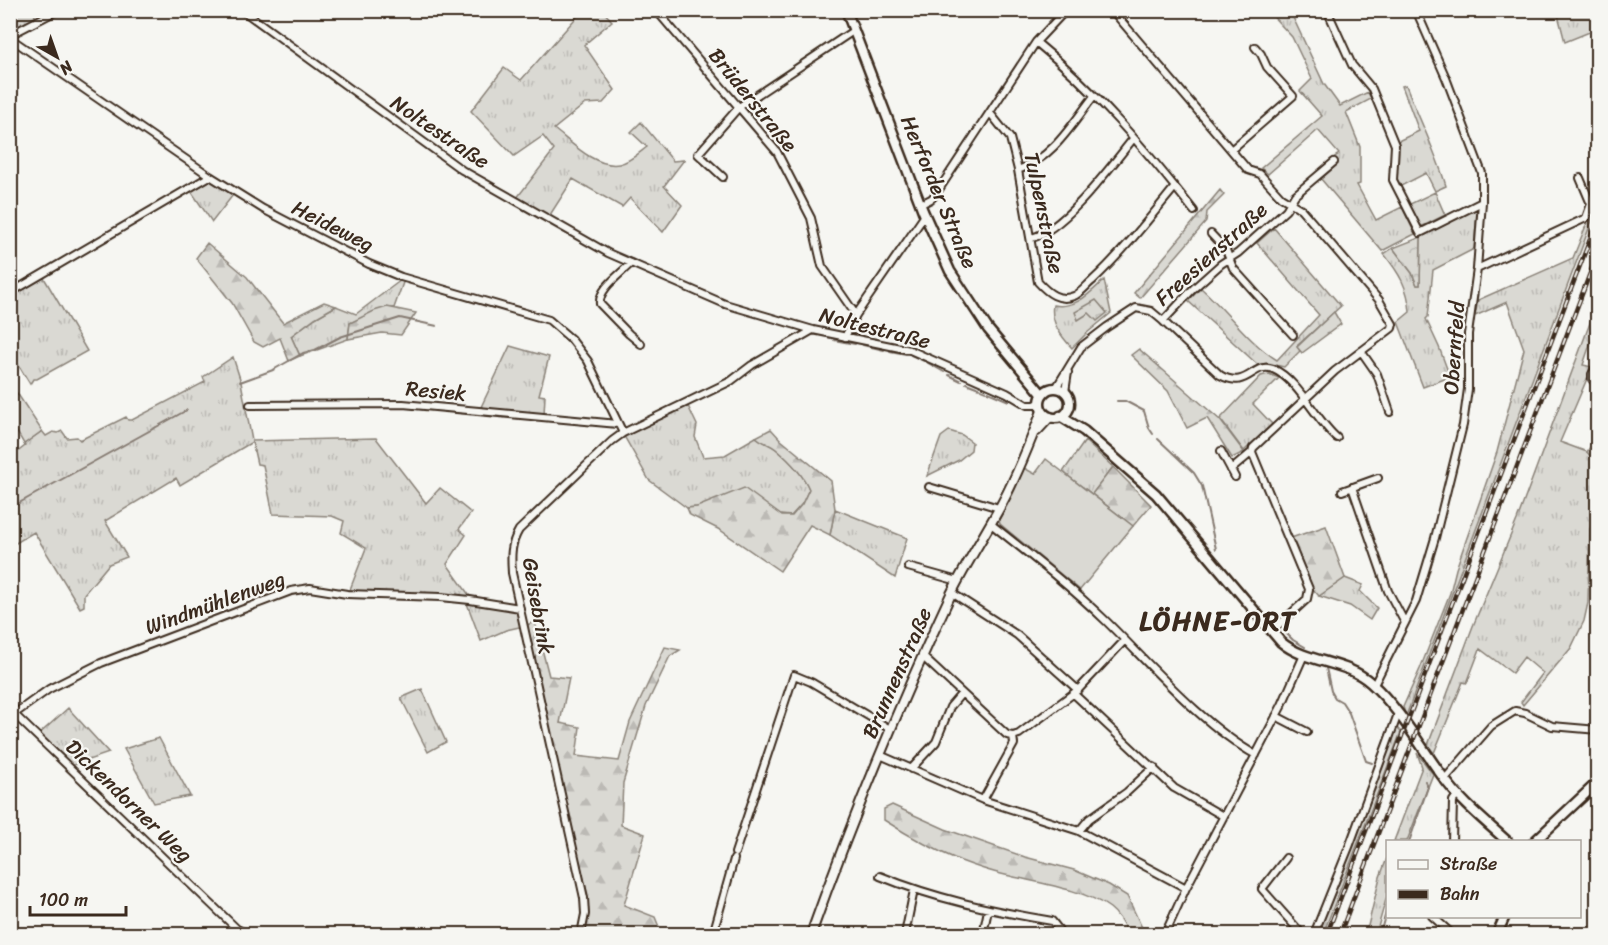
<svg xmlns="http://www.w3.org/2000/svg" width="1608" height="945" viewBox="0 0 1608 945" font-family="Sriracha,sans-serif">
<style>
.grass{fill:url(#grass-tufts);stroke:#8a8278;stroke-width:1.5}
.forest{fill:url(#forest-firs);stroke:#8a8278;stroke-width:1.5}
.park{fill:url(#park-crowns);stroke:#8a8278;stroke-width:1.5}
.pitch{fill:#dad9d3;stroke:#8a8278;stroke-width:1.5}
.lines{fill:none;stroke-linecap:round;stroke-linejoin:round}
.stream{stroke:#857a71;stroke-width:2}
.minor-casing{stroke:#3b2a1e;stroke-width:10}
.tertiary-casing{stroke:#3b2a1e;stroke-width:12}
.secondary-casing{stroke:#3b2a1e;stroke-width:13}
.minor{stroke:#f6f6f2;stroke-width:6}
.tertiary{stroke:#f6f6f2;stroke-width:8}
.secondary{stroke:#f6f6f2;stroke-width:8}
.rail-casing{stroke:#3b2a1e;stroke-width:4.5}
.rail{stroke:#f6f6f2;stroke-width:2;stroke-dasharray:7;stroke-linecap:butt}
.labels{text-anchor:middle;stroke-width:4.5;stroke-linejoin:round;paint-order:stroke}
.street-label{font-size:21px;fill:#3b2a1e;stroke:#f6f6f2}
.district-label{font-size:27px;font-weight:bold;letter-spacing:1.5px;fill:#3b2a1e;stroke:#f6f6f2}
</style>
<defs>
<pattern id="grass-tufts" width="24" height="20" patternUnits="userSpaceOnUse" patternTransform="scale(1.5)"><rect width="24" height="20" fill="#dad9d3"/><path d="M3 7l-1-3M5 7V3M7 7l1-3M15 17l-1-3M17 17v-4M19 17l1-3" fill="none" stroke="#bcbab5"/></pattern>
<pattern id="forest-firs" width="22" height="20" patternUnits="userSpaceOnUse" patternTransform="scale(1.5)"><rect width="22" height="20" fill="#dad9d3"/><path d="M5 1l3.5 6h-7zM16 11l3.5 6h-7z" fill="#bcbab5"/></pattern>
<pattern id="park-crowns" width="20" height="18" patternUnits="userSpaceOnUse" patternTransform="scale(1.5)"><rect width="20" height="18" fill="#dad9d3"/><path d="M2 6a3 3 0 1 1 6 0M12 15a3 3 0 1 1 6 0" fill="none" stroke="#bcbab5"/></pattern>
</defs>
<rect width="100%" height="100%" fill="#f6f6f2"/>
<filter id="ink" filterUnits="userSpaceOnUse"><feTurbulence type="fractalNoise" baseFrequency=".0167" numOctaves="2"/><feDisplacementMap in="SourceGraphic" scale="12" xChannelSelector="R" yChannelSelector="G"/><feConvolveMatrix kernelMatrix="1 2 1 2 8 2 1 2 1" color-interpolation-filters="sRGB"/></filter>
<g filter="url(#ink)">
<path class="grass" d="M10,11h23l5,12 -27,14z
M582,11h21l9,10 -28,24 31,45 -12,13 -18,1 -31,25c17,13 41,39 65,35 11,-2 20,-11 28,-17l-16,-15 10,-10 32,39 11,-1 -20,26 18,19 -19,27 -33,-34 -8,9 -49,-28 -25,39 -32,-19 38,-49 -11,-14 -29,20 -43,-45 33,-43 17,12z
M1268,11h22l34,73 16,22 28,-14 3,7 -25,13 14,35v37l-3,1 19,35 26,-13 13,27 -4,2 -29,15 -61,-72 17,-15 -5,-6 6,-4 -21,-24 -50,44 -7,-6 61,-52 -22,-25 12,-12 -20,-42z
M1557,11h40v18l-32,13z
M1406,85c13,34 30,67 40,101l-11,5 -9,-18 -27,14 -5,-12 2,-33 23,-11 -17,-45z
M208,181h4l21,14 -21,27 -21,-31z
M1435,192l10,23 -22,11 -3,-1 -12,-20z
M1597,198v9l-191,509 -3,-9 17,-38 30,-76 6,-24 41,-117 27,-103 -17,-47 -32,14 3,-16 95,-42z
M1474,210l3,1 -3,38 -41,21 -5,47 -2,2 13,28 11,30 -27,10 -25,-65 12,-10c-2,-25 -11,-39 -26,-58l9,-6 19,25 5,12h3l1,-48z
M1274,228l67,78 -44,40 3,5 -16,16 -17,-4 -9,2 -70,-64 13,-13c26,23 47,54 76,72l42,-45 -62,-72z
M40,271l47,80 -50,28h-4l-3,5 -19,-31v-64z
M405,277l-11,31h-7l-37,15 -2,16 -48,17 -9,-20 24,-18 21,-12 20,8z
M1104,280l7,33 -24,20 -15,15c-11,-12 -22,-26 -19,-43 23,4 36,-11 51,-25z
M1597,304v20l-14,41 9,2 -32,75 27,10 10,11v50l-7,16 -2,74 -4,18 -13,27 -48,57 -2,-3 22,-29 -19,-16 -12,16 -32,-24 -13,34 -4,-1 -29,71 -6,-8 45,-119 44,-106z
M510,346l39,11 -10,38 6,1 -1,18 -64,-5z
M233,357l8,25 11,59 124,-3 50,65 14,-15 31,25 -12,16 7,6 -19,29 27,38 45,5 5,19 -18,4 -25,11 -16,-43 -116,-6 17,-44 -25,-15 3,-12 -12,-5 -59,-2 -10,-49 -6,-1 -5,-22 -72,43 -4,-7 -71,43 22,36 -18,7 -25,30v12l-4,2 -46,-76 -23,14v-89l14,-11 -1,-2 18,-13 4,5 7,-4 5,1 4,-2 5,7 10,-1 3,3 46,-23 2,3h4l73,-38 -2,-5z
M1269,374l10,4 -26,26 19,20 -28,27 -24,-32 41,-43z
M688,406l9,19 -2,12 8,20 22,-2 31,-18c7,6 14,7 20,12 13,11 27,25 33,40l-7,15 -11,12 -94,-9 -10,1 -38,-28 -25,-44z
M949,431l13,4 10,7 -1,8 -12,10 -32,16 14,-39z
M1085,441l28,26 -21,27 -29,-22z
M835,509l72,29 -12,40 -65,-43z
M1345,578l18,7 -3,6 17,17 -7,12 -20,-14 -31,-10z
M422,689l24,53 -18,10 -27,-54z
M68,708l41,45 -41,14 -32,-30z
M1396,727l5,5 -78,202h-7z
M159,738l31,58 -36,7 -30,-54z
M1417,753l16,21 -26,67h-13l28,-74z
M1387,858v38l-11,38h-10l14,-57z"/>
<path class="forest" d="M1220,190l4,5 -17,17 -1,10 -66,76 -6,-5z
M207,243l40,34 36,46 41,-21 12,4 -21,12 -24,18 9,20 -11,5 -9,-23 -17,9 -9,-5 -22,-39 -36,-45z
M387,307l29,6 -15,22 -19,-2 -34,6 2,-16 24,-12z
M1334,312l7,12 -39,29 -5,-6z
M1139,349l81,71 24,32 -12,6 -25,-40 -20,10 -19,-37 -37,-36z
M771,429l10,11 50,41 4,28 -5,26 -20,-10 -30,46 -60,-41 -30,-15 -3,-7 10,-1 47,-19 38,28h10l10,-12 7,-15c-6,-15 -20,-29 -33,-40 -6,-5 -13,-6 -20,-12z
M1597,436v27l-10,-11z
M1113,467l38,38 -18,21 -41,-32z
M1326,526l19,52 -26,18 -6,-7 -22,-51z
M535,622l14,54 20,2 -9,45 20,4 -4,29 43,5 11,-39 35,-75 15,3 -10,6 -24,50 -23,77 -2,42 24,9 -21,71 31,12 4,10 -3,7h-73l5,-22 -1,-20 -63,-266z
M892,805l53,24 80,28 49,13 35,15 18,11 18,38h-17c-5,-10 -9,-19 -18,-26 -24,-18 -71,-25 -100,-32 -16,-3 -33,-9 -49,-15 -27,-11 -52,-25 -77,-41v-11z"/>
<path class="park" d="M1421,237l-1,48h-3l-5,-12 -19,-25z
M1096,300l11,13 -10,8 -8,-8 -11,7 -3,-8z"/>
<path class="pitch" d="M17,393l25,38 -18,13 -13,-22v-25z
M1046,459l87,67 -53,64 -80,-66 -1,-4 25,-52 11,6z"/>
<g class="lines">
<path class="stream" d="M834,340l21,4
M863,345l21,5
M890,351l16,3
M911,355l13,6
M928,363l16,9
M949,375l12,6
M240,382l33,-12 30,-17 12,-3 25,-13 60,-19 37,8
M966,383l13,5
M981,389l5,2
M988,392l21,9
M1117,401h8l19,10 5,17 4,6
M1158,439l36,34 8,13 14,63
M10,508l177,-98
M1281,628l12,12 12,7
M1326,668l5,23 4,7 7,4 7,11 17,48 6,2
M1409,842l19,-55 -3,-6
M1380,934l8,-29"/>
<g class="minor-casing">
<path id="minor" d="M242,10l220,160 146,83 117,51 88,26 97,20 97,43 20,12h8l4,-2
M656,10l121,142 34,66 11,48 34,49
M1112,10l136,160 12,4 21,23 20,12 78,91 14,24 -1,4 -57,43 -82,77 -1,4 57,137 -2,10 -35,32
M1327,10l25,55 20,24 23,56 -2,35 27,53 62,-31
M10,35l48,-25
M10,38l200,138 53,33 106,55 32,13 148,43 22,19 17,22 35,72
M1036,42c59,48 111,109 158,169
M990,113l20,25 8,32 20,112c10,11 21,20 36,14 6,-2 13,-11 18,-15 31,-29 56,-61 83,-94
M1231,150l62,-54 -26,-29 -6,-13 -6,-7
M1018,170c35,-12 54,-46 76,-74
M723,177l-25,-23 41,-47 114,-76
M921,204l10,-5 5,-5 100,-152 30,-32
M1211,234l15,16 7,18 60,67
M1032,238c34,-10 78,-71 101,-99
M631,263c-10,11 -33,26 -31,41l29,30 12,10
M1477,269l109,-51 5,-14 -11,-26
M10,293l200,-117
M1163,321l57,54c28,16 33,-14 53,-6 25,10 44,53 64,69
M845,337l11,-22 69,-100
M1361,351l16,23 13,38
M1598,364l-6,10v5l6,7
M1056,388l25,-41 26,-20 29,-19 15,3 12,10 30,-32 28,-25 17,-11 48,-43 9,-15 39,-33
M1065,392l3,-20
M250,405l153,-1 215,20
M1221,451l14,26
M1231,470l21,-18
M929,487l70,21
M1352,487l36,104 17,32
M1342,491l36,-13
M991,524c39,31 79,62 115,97 44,43 96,104 150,134
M908,567l50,14
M952,593l65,42 61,55
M923,657l84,78 6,1 6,-2 59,-44 47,-50
M1374,685l42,-84 19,-63 28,-113 5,-36v-55l9,-65 5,-67v-29l-36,-95 -30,-68
M1074,694l100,94 49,28
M14,714l223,215 10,5
M1276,716l31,16
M10,717l39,-28 52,-26 190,-72 19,-3 37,6 94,3 29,3 50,8
M880,755l103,45 96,31 107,57
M911,769l25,-27 14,-35 12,-14
M1444,780l47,-54 24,-15 10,2 27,13 46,4
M983,800l31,-56 -1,-8
M1079,831l10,-12 38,-27 27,-25
M1452,842l1,-41 5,-7
M735,853l59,-178 17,7 79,47
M1286,858l-24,31 40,45
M880,876c56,23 113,35 172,45l7,9v4
M1432,916l20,18
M581,934l4,-20 -1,-16 -72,-325c-1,-16 -2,-28 7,-43l93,-89 11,-8 108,-52 21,-16 61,-35
M713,934l21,-75
M905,934l9,-44
M983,934l5,-24
M1165,934l21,-46 96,-183 22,-50
M1314,934l35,-87 49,-133"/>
</g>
<g class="tertiary-casing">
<path id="tertiary" d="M1037,431l13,-14
M811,934c41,-115 88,-229 140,-340 15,-30 33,-58 49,-87 17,-31 30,-64 42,-96"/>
</g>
<g class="secondary-casing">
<path id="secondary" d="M846,10l77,201 27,60 38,58 54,65
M1040 403a15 15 0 1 1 30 0a15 15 0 1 1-30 0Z
M1060,416l24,15 72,63 125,148c26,22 65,18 90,41 29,26 49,63 72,94 18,25 42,44 65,65
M1534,842l64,-60
M1497,934l8,-18"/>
</g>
<use href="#minor" class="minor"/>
<use href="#tertiary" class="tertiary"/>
<use href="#secondary" class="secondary"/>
<g class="rail-casing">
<path id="rail" d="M1327,934l271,-716
M1340,934l258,-682"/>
</g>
<use href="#rail" class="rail"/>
</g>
</g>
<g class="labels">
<g class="street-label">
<text transform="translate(753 100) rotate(51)" y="7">Brüderstraße</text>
<text transform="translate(440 132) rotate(34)" y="7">Noltestraße</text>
<text transform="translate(939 192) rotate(67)" y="7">Herforder Straße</text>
<text transform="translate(1044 213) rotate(78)" y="7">Tulpenstraße</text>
<text transform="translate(333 226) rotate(27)" y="7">Heideweg</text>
<text transform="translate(1211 254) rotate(-42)" y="7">Freesienstraße</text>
<text transform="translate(875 328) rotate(14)" y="7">Noltestraße</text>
<text transform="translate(1454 348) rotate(-86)" y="7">Obernfeld</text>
<text transform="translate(436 391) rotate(5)" y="7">Resiek</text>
<text transform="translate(215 603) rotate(-20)" y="7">Windmühlenweg</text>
<text transform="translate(538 606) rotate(80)" y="7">Geisebrink</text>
<text transform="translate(897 673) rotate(-66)" y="7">Brunnenstraße</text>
<text transform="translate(129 801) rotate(44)" y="7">Dickendorner Weg</text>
</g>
<g class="district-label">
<text x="1218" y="630">LÖHNE-ORT</text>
</g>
</g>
<rect width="1608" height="945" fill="none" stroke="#f6f6f2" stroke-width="36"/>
<rect x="18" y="18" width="1572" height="909" fill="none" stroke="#3b2a1e" stroke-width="2" filter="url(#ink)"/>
<rect x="1386" y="840" width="195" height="78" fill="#f6f6f2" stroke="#aba49d" stroke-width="1.5"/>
<rect x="1398" y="860" width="30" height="9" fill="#f6f6f2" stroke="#aba49d" stroke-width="1.5"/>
<text x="1440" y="870" font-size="18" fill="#3b2a1e">Straße</text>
<rect x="1398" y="890" width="30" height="9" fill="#3b2a1e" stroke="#aba49d" stroke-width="1.5"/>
<text x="1440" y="900" font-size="18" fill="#3b2a1e">Bahn</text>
<g transform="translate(57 57) rotate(140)" stroke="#f6f6f2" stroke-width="4.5" paint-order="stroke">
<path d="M0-4.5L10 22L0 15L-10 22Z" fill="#3b2a1e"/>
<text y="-9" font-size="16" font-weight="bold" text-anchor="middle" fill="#3b2a1e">N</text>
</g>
<path d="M30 906v9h96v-9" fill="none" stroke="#3b2a1e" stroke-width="3"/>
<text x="39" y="906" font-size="18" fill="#3b2a1e" stroke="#f6f6f2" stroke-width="4.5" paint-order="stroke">100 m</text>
</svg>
